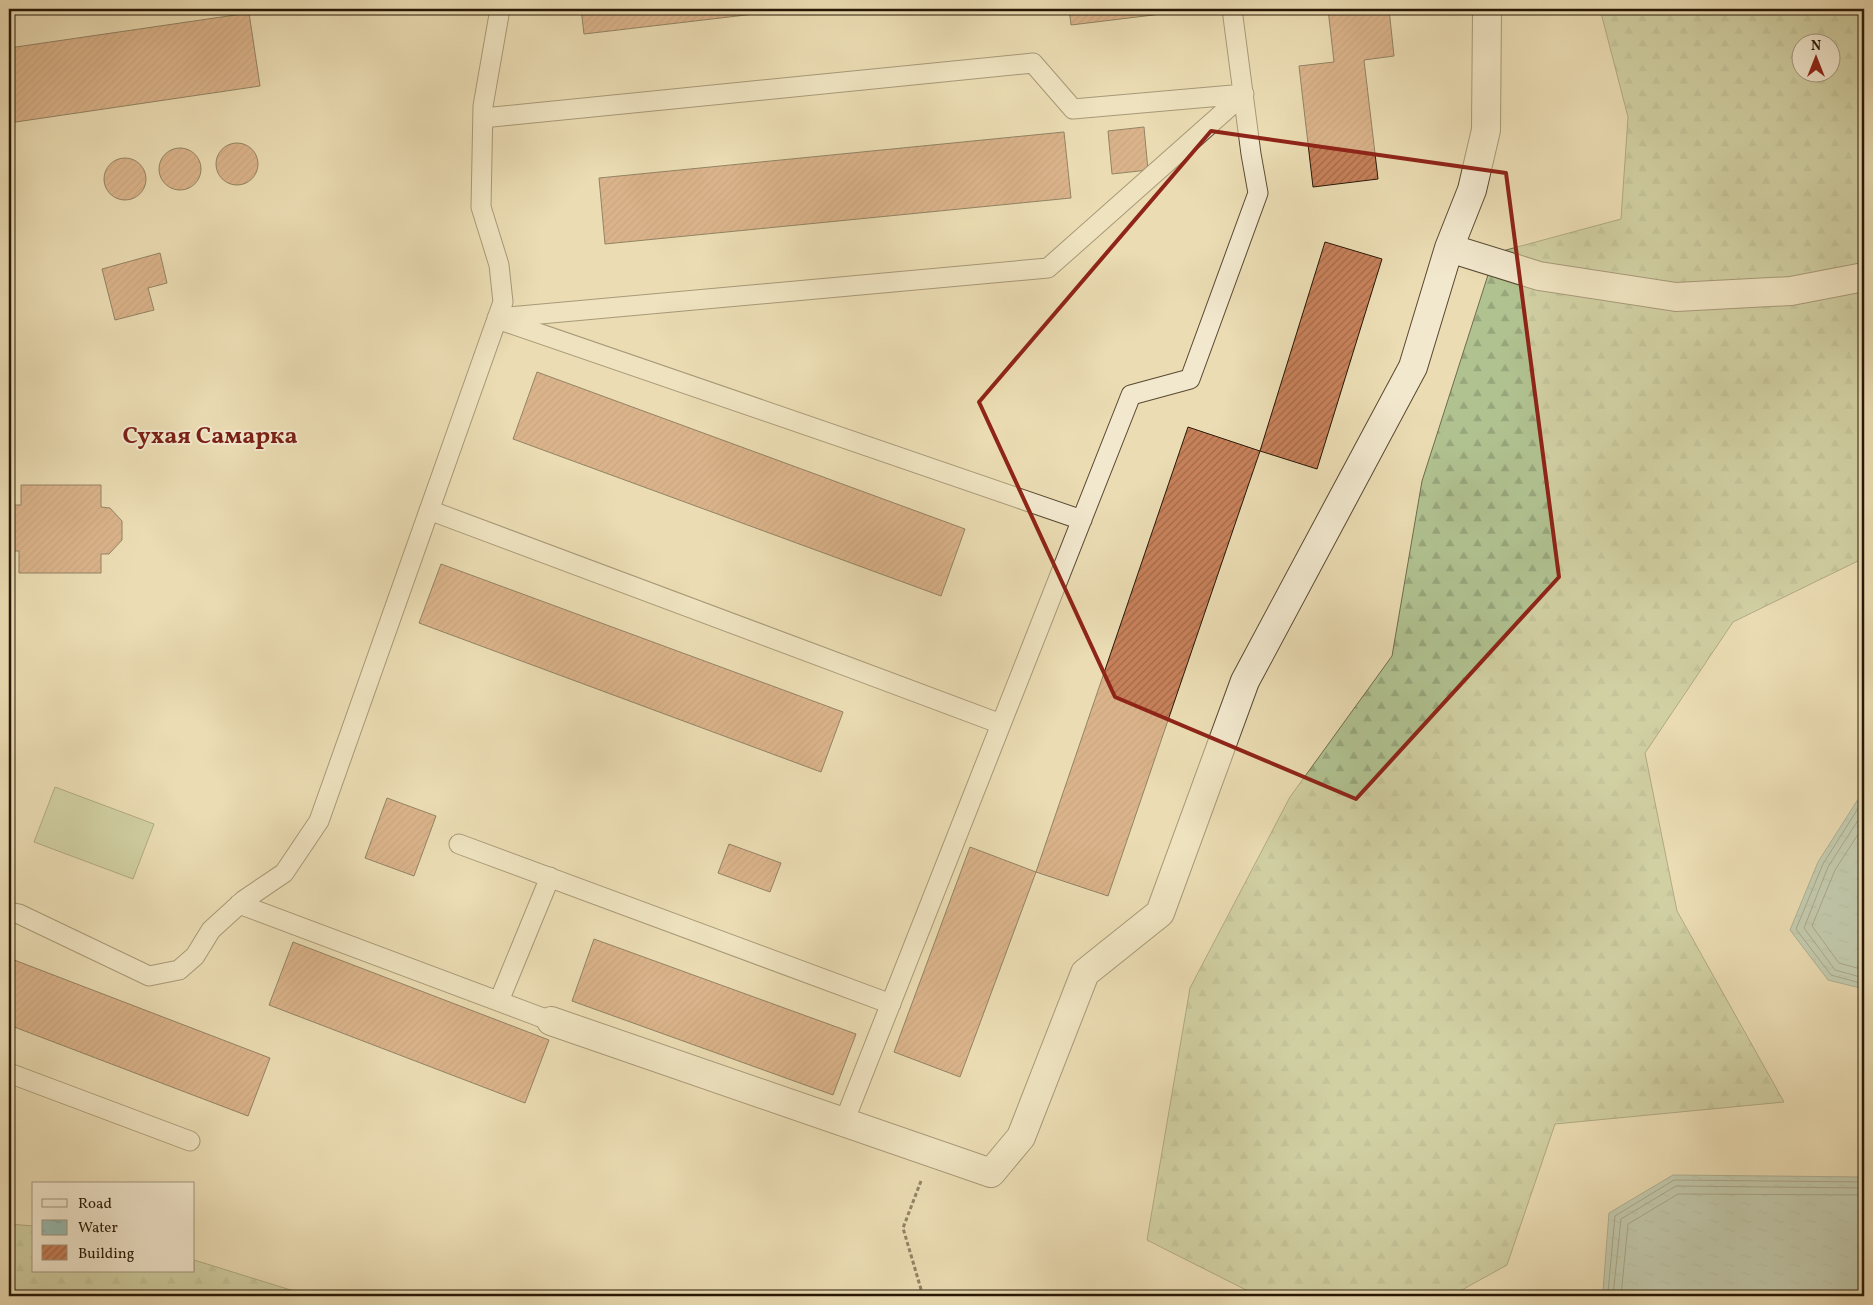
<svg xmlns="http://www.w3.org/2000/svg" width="1873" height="1305" viewBox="0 0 1873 1305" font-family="Vollkorn,serif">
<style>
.grass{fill:#b1c291;stroke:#6c6d4c}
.forest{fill:url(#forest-firs);stroke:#6c6d4c;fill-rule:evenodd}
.water{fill:url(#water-ripples);stroke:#6b7a6c}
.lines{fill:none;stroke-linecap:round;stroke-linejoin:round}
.shore{stroke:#606a5b;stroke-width:1}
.building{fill:url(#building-hatch);stroke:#271806}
.service-casing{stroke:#584931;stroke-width:21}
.minor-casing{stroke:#584931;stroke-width:30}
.path{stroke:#271806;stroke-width:3;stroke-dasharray:4 2.5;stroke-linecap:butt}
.service{stroke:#f2e8ce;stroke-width:19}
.minor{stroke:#f2e8ce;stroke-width:28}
.marked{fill:none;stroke:#8f2418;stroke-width:4;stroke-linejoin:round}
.labels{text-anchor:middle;stroke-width:4;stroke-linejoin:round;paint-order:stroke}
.district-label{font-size:24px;font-weight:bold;fill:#7a1f14;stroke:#f2e8ce}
</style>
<defs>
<pattern id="forest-firs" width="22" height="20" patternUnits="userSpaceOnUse" patternTransform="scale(1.25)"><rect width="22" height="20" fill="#b1c291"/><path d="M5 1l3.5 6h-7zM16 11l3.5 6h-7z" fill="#98a67c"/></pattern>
<pattern id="water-ripples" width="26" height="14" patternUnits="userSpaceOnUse" patternTransform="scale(1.25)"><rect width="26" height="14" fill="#98bbb0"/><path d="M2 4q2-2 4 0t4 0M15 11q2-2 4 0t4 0" fill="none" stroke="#83a096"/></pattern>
<pattern id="building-hatch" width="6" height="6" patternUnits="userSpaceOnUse" patternTransform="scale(1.25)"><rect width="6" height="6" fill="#c7815a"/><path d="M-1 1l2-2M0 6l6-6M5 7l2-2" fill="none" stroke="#a26948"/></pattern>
</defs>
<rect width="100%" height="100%" fill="#ebdcb3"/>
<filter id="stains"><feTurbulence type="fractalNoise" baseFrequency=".004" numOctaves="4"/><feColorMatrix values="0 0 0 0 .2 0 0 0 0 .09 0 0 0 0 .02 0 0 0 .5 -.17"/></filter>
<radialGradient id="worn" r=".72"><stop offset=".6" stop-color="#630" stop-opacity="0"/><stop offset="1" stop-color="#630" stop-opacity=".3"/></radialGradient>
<path class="grass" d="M55,787l99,37 -21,55 -99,-37z"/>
<path class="forest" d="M1600,9h264v549l-131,64 -88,131 32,158 107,191 -229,22 -48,141 -56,31h-193l-111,-56 43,-252 100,-191 102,-141 30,-175 73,-228 126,-34 7,-102zM1800,42h30v30h-30z
M9,1224l25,2v45h160v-11l116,36h-301z"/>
<path class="water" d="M1864,790v199l-36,-9 -38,-50 28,-68z
M1673,1175l191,2v119h-265l4,-5 6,-78z"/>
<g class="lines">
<path class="shore" d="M1864,799l-41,65 -27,65 35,46 33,9
M1864,811l-36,56 -24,61 31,42 29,8
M1864,825l-29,45 -23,56 27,37 25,7
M1606,1296l2,-4 7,-76 59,-36 190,2
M1613,1296l8,-77 55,-33 188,2
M1621,1296l7,-72 50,-30 186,1"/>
</g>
<path class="building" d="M581,9h216l-213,25z
M1069,9h134l-132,16z
M1328,9h61l5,47 -30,4 14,119 -65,8 -14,-121 35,-4z
M249,13l11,73 -251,37v-75z
M1144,127l4,43 -36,4 -4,-43z
M1064,132l7,66 -466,46 -6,-66z
M216 164a21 21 0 1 1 42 0a21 21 0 1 1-42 0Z
M159 169a21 21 0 1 1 42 0a21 21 0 1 1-42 0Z
M104 179a21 21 0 1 1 42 0a21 21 0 1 1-42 0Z
M1325,242l57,17 -65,210 -57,-18z
M160,253l7,30 -19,5 6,22 -39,10 -13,-51z
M537,372l428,157 -24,67 -428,-157z
M1188,427l72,24 -152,445 -72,-24z
M21,485h80v22l9,1 12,13v19l-13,14h-8v19h-82v-22h-10v-46h12z
M441,564l402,148 -22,60 -402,-149z
M387,798l49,18 -22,60 -49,-18z
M729,844l52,19 -11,29 -52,-19z
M970,847l66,25 -76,205 -66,-25z
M594,939l262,95 -23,61 -261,-94z
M293,942l256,98 -24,63 -256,-98z
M9,958l261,100 -22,58 -239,-91z"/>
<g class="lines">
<g class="service-casing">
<path id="service" d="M483,118l550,-55 40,46 171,-15
M497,318l551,-50 196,-174
M503,321l579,199
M429,510l572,214
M459,844l432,160
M239,904l312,117
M9,912l10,2 130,62 30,-6 16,-14 16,-26 33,-30 40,-27 35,-52 184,-519 -4,-37 -18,-58 2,-101 17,-97
M499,1001l51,-124
M9,1073l181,68
M844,1122l287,-727 59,-16 68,-186 -7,-39 -19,-145"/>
</g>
<g class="minor-casing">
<path id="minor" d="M1449,248l90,28 137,21 115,-6 73,-14
M551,1021l440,152 30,-36 64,-164 75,-60 85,-232 168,-314 36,-119 23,-58 14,-60 1,-121"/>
</g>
<path class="path" d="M921,1181l-18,47 20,68"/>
<use href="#service" class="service"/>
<use href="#minor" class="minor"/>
</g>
<path d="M0 0H1873V1305H0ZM1211,131l295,42 53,404 -203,222 -241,-102 -136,-295z" fill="#ebdcb3" fill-opacity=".55" fill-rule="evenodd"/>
<path class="marked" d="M1211,131l295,42 53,404 -203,222 -241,-102 -136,-295z"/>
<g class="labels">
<g class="district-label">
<text x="210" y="443">Сухая Самарка</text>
</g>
</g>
<rect width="1873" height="1305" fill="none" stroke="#ebdcb3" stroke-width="30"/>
<rect x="10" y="10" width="1853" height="1285" fill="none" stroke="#271806" stroke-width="2.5"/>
<rect x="15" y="15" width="1843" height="1275" fill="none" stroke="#271806"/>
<rect x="32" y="1182" width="162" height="90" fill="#f2e8ce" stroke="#a1957e"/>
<rect x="42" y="1199" width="25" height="8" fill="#f2e8ce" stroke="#a1957e"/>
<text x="78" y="1208" font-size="15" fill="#271806">Road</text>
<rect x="42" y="1220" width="25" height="15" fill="url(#water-ripples)" stroke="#a1957e"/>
<text x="78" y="1232" font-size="15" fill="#271806">Water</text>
<rect x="42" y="1245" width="25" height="15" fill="url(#building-hatch)" stroke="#a1957e"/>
<text x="78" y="1258" font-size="15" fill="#271806">Building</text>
<g transform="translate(1816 58)"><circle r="24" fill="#f2e8ce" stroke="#a1957e"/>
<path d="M0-4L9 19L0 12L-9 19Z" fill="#8f2418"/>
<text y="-8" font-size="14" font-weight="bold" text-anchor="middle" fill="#271806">N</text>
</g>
<rect width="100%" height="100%" filter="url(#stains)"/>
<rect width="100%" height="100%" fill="url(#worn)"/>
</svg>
